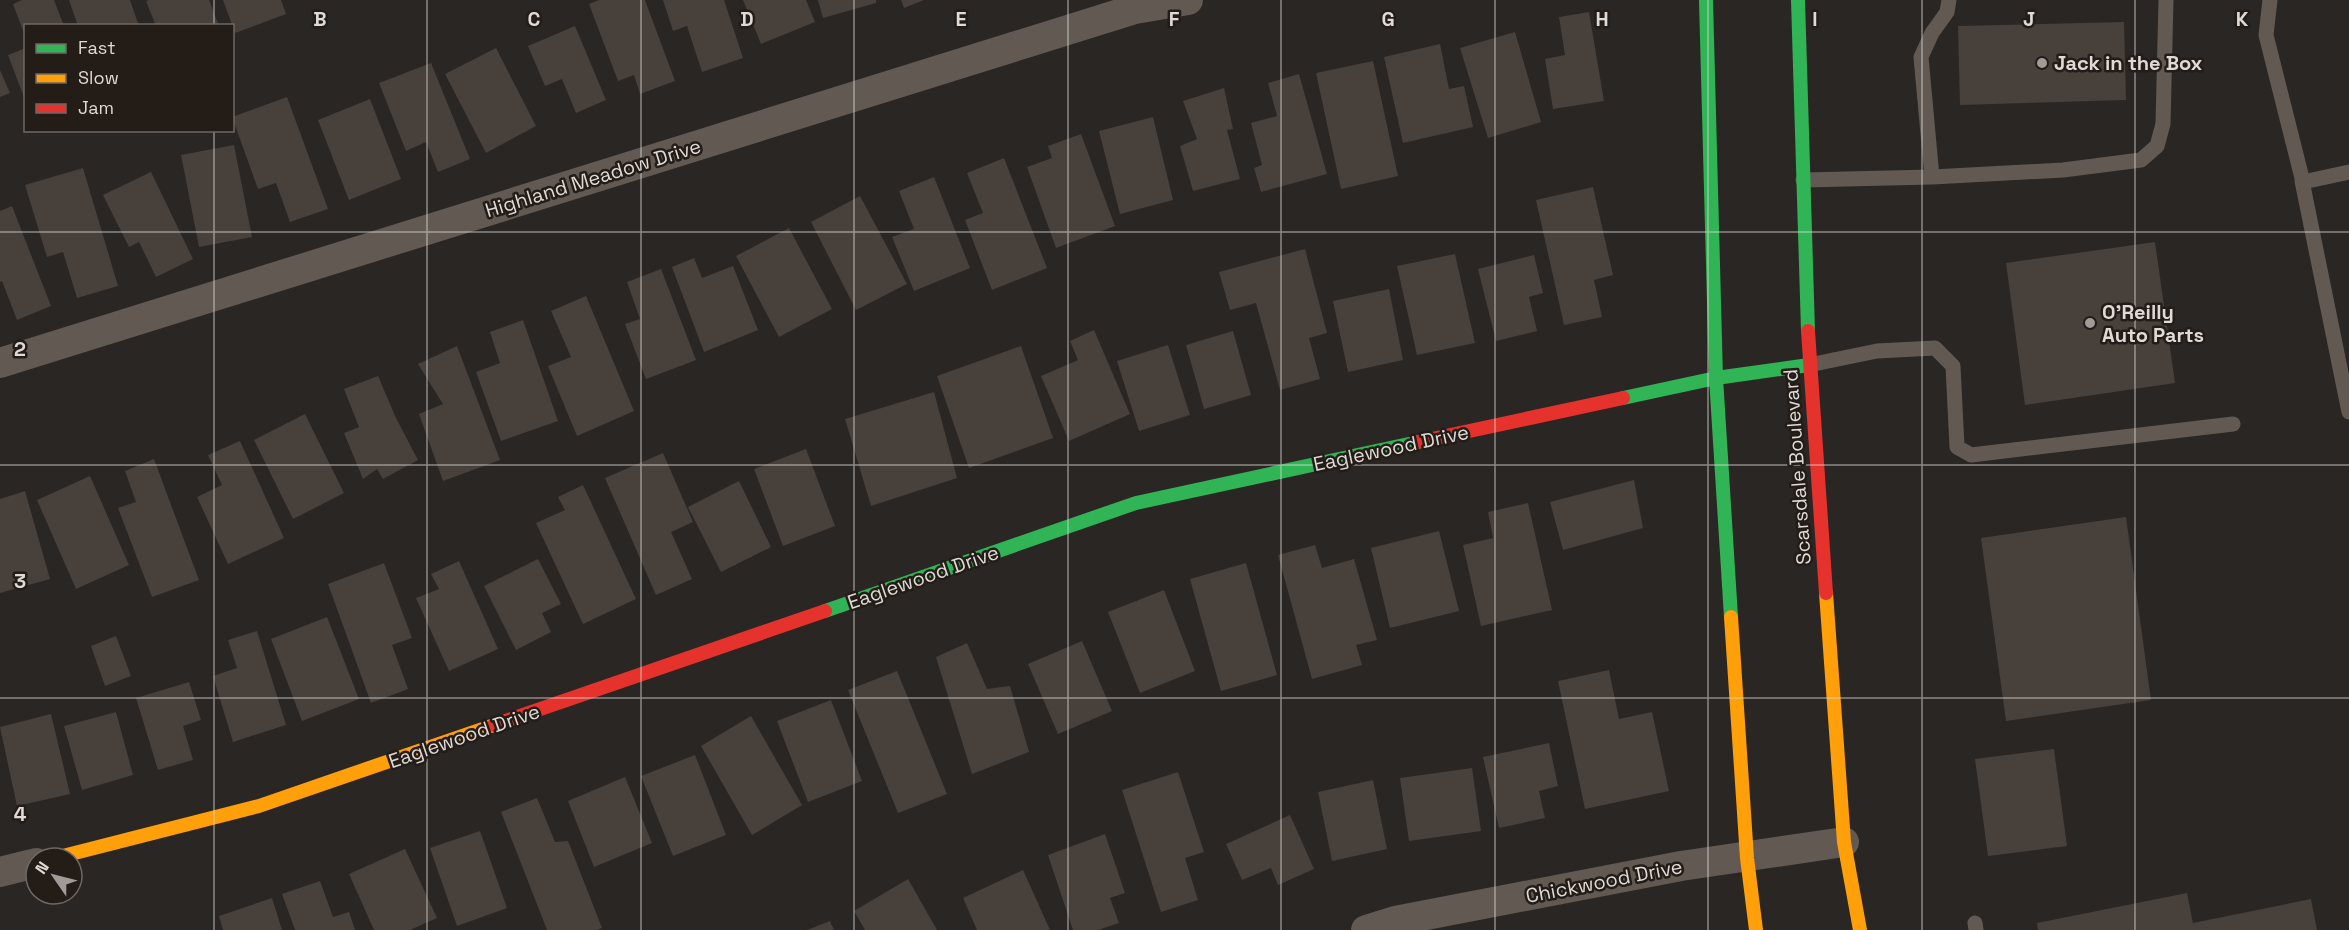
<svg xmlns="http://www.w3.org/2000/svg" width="2349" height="930" viewBox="0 0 2349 930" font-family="'Space Grotesk',sans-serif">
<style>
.building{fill:#47403b}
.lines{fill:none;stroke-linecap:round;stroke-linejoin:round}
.lane{stroke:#625a52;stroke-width:15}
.street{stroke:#625a52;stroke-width:30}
.fast{stroke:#30b455;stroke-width:14}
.slow{stroke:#ff9f0a;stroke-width:14}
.jam{stroke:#e5322d;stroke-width:14}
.grid{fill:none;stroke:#dfdad7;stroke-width:1.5;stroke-opacity:0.55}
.poi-dot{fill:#a09b98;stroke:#231c17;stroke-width:2}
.labels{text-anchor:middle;stroke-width:5;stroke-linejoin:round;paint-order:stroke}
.poi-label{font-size:20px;font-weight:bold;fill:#dfdad7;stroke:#231c17;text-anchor:start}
.street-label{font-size:20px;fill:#dfdad7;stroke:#231c17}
.grid-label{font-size:20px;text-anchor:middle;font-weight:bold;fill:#dfdad7;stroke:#231c17;stroke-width:5;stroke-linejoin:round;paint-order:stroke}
</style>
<rect width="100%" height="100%" fill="#2a2624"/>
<path class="building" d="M22,0h32l10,26h-38l-1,10 -12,-32z
M69,0h61l9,26h-61z
M149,0h60l10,26h-63l-10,-25z
M223,0h58l5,14 -51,19z
M599,0h46l30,81 -35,13 -6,-19 -16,6 -29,-77z
M663,0h61l19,58 -41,14 -15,-46 -14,5z
M743,0h63l9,22 -54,22z
M818,0h58v3l-53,15z
M901,0h23l-20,8z
M1589,12l15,89 -51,8 -8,-50 20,-4 -6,-38z
M2124,22l2,78 -166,5 -2,-79z
M575,26l31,74 -30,13 -14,-34 -17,7 -17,-40z
M1515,32l26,90 -53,16 -28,-90z
M1440,44l9,45 15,-3 9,41 -70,16 -19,-86z
M26,48v52h-1l-17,-45z
M496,48l40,78 -50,27 -41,-79z
M1373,61l25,115 -57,13 -25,-116z
M431,63l39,96 -32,13 -12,-30 -20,9 -27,-68z
M0,70l10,23 -10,4z
M1299,74l28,100 -66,18 -7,-24 8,-3 -11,-42 26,-7 -9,-33z
M1224,88l9,41 -6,1 13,49 -47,12 -13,-45 17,-7 -14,-38z
M287,97l41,112 -38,13 -14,-39 -18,6 -26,-72z
M370,99l31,80 -52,21 -31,-80z
M1153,117l20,83 -53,14 -21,-83z
M1081,134l34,92 -59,22 -29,-81 25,-9 -4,-12z
M234,145l18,92 -53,10 -18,-92z
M1004,158l43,110 -55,22 -27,-70 18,-7 -16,-40z
M83,168l35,118 -41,12 -14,-46 -16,5 -22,-72z
M151,172l42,87 -37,18 -17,-35 -10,5 -26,-52z
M934,177l36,91 -56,23 -22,-54 22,-8 -15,-38z
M1593,187l20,88 -19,5 8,37 -38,8 -28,-125z
M860,196l47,88 -51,26 -45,-88z
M12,206l39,100 -34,14 -15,-39 -2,1v-71z
M789,228l43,81 -53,28 -43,-81z
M2155,242l20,141 -150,22 -19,-142z
M1305,249l22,84 -18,5 11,41 -40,11 -24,-87 -26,7 -11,-38z
M1455,254l20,89 -58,12 -20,-89z
M1534,255l9,38 -14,4 8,34 -41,10 -18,-72z
M694,258l8,20 31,-12 25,64 -54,22 -32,-85z
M661,269l35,91 -50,19 -21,-55 15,-5 -13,-37z
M1389,289l14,71 -55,12 -15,-71z
M586,296l48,115 -57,25 -29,-70 23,-9 -20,-46z
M523,320l35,101 -57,20 -25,-69 24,-9 -10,-31z
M1094,330l36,84 -61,27 -28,-65 37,-16 -8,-19z
M1233,331l18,64 -47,14 -18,-64z
M1168,345l22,70 -51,16 -22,-70z
M457,346l43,114 -57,21 -24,-67 24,-10 -25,-40z
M1021,346l32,92 -84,30 -32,-92z
M378,376l18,42 22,42 -35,19 -6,-10 -14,10 -19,-46 15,-6 -15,-38z
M934,392l23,86 -86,28 -26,-87z
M305,414l39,79 -51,26 -39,-79z
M240,441l44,97 -56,26 -31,-67 25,-12 -14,-30z
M806,449l29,77 -52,20 -29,-77z
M663,453l30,69 -22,10 21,47 -36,16 -51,-117z
M154,459l45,121 -47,17 -34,-89 18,-6 -11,-31z
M90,476l39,89 -53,24 -39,-89z
M1634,480l9,48 -80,22 -13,-48z
M739,481l32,66 -50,25 -33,-65z
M583,485l53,114 -53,25 -47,-101 29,-13 -7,-13z
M25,491l25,88 -50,14v-94z
M1528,503l24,107 -71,16 -18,-81 30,-7 -5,-26z
M2126,517l25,183 -145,21 -25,-183z
M1439,531l20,80 -69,17 -19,-80z
M1315,545l7,23 32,-9 23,81 -21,5 6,20 -50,14 -34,-124z
M538,559l23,45 -19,9 9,19 -35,18 -32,-64z
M459,561l39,88 -49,22 -33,-73 23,-9 -8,-15z
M384,563l28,75 -20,7 16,44 -37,14 -43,-119z
M1246,563l31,112 -56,16 -31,-112z
M1164,590l31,81 -55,22 -32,-81z
M327,617l32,82 -57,22 -31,-82z
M257,631l29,94 -53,17 -20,-66 24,-8 -9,-28z
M116,636l15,40 -26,10 -14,-40z
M1082,641l30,70 -54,23 -30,-70z
M967,643l20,46 23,-3 19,66 -57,22 -36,-117z
M1609,670l10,49 33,-7 17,79 -84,18 -27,-128z
M897,671l50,123 -49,19 -50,-123z
M189,682l12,38 -18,6 10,34 -35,10 -22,-72z
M831,700l31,81 -54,21 -31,-81z
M116,712l17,63 -51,15 -18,-64z
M51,714l19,80 -53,12 -17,-79z
M751,716l51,89 -50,30 -51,-89z
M1549,743l9,43 -19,5 6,27 -46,10 -16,-71z
M2054,749l13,97 -79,10 -13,-97z
M695,755l31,80 -53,21 -32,-80z
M1472,768l9,63 -72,10 -9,-63z
M1178,772l26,80 -19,6 13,42 -37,12 -39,-122z
M625,777l27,66 -58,24 -26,-66z
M1373,780l14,69 -55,12 -14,-69z
M537,798l18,44 13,-1 34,87 -5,2h-50l-46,-118z
M1290,815l24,54 -36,16 -7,-17 -29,12 -16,-36z
M480,831l27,77 -50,18 -27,-78z
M1105,834l20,59 -15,5 9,25 -21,7h-25l-25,-75z
M405,849l32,69 -27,12h-36l-25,-56z
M1023,870l27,60h-73l-14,-32z
M908,879l29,51h-72l-11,-19z
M320,881l13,36 16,-5 6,18h-60l-13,-36z
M2187,893l6,30 118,-24 6,31h-279l-1,-7z
M272,898l10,32h-59l-4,-14z
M830,921l4,9h-27z"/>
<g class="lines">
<path class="lane" d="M2270,0l-4,35 37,147 46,-10
M1932,177l-11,-120 11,-24 15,-21 2,-12
M1803,180l129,-3 131,-7 78,-10 16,-14 6,-22 3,-124
M2302,181l47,231
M1809,365l68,-14 58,-3 18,18 4,81 14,8 262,-31
M1975,923l1,7"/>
<path class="street" d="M0,363l1135,-354 53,-9
M0,872l36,-9
M1366,930l29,-9 286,-55 163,-24"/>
<path class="fast" d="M1706,0l10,378 15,239
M1798,0l10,331
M1623,398l93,-20 93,-13
M825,611l311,-108 282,-61"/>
<path class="slow" d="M1826,593l18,249 16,88
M1731,617l16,241 9,72
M55,858l204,-52 235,-81"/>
<path class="jam" d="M1808,331l18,262
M1418,442l205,-44
M494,725l331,-114"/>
</g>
<path class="grid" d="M214,0v26M427,0v930M641,0v930M854,0v930M1068,0v930M1281,0v930M1495,0v930M1708,0v930M1922,0v930M2135,0v930M214,130v800M0,232h2349M0,465h2349M0,698h2349"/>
<g class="poi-dot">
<circle cx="2042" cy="63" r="6"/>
<circle cx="2090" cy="323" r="6"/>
</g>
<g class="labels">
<g class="poi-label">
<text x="2054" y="70">Jack in the Box</text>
<text x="2102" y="319">O'Reilly<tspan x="2102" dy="23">Auto Parts</tspan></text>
</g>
<g class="street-label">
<text transform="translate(593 178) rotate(-17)" y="7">Highland Meadow Drive</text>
<text transform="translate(1391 448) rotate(-12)" y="7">Eaglewood Drive</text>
<text transform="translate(1797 467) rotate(-94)" y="7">Scarsdale Boulevard</text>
<text transform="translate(923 577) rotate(-19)" y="7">Eaglewood Drive</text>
<text transform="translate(464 736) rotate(-19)" y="7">Eaglewood Drive</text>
<text transform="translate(1604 881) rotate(-11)" y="7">Chickwood Drive</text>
</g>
</g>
<g class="grid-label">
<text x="320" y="26">B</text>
<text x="534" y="26">C</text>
<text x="747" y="26">D</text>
<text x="961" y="26">E</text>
<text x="1174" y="26">F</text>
<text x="1388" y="26">G</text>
<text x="1602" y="26">H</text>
<text x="1815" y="26">I</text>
<text x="2029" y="26">J</text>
<text x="2242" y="26">K</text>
<text x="20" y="356">2</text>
<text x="20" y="588">3</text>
<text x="20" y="821">4</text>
</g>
<rect x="24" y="24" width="210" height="108" fill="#231c17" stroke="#6e6864" stroke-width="1.5"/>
<rect x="36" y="44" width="30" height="9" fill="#30b455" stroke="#6e6864" stroke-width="1.5"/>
<text x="78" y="54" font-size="18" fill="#dfdad7">Fast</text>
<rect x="36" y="74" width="30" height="9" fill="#ff9f0a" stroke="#6e6864" stroke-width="1.5"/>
<text x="78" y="84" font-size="18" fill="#dfdad7">Slow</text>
<rect x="36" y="104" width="30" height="9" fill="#e5322d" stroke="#6e6864" stroke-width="1.5"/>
<text x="78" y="114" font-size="18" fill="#dfdad7">Jam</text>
<g transform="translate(54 876) rotate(305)"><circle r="28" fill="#231c17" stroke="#6e6864" stroke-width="1.5"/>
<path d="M0-4.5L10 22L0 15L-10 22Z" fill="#a09b98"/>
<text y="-9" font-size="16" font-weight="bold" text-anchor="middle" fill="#dfdad7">N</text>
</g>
</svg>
